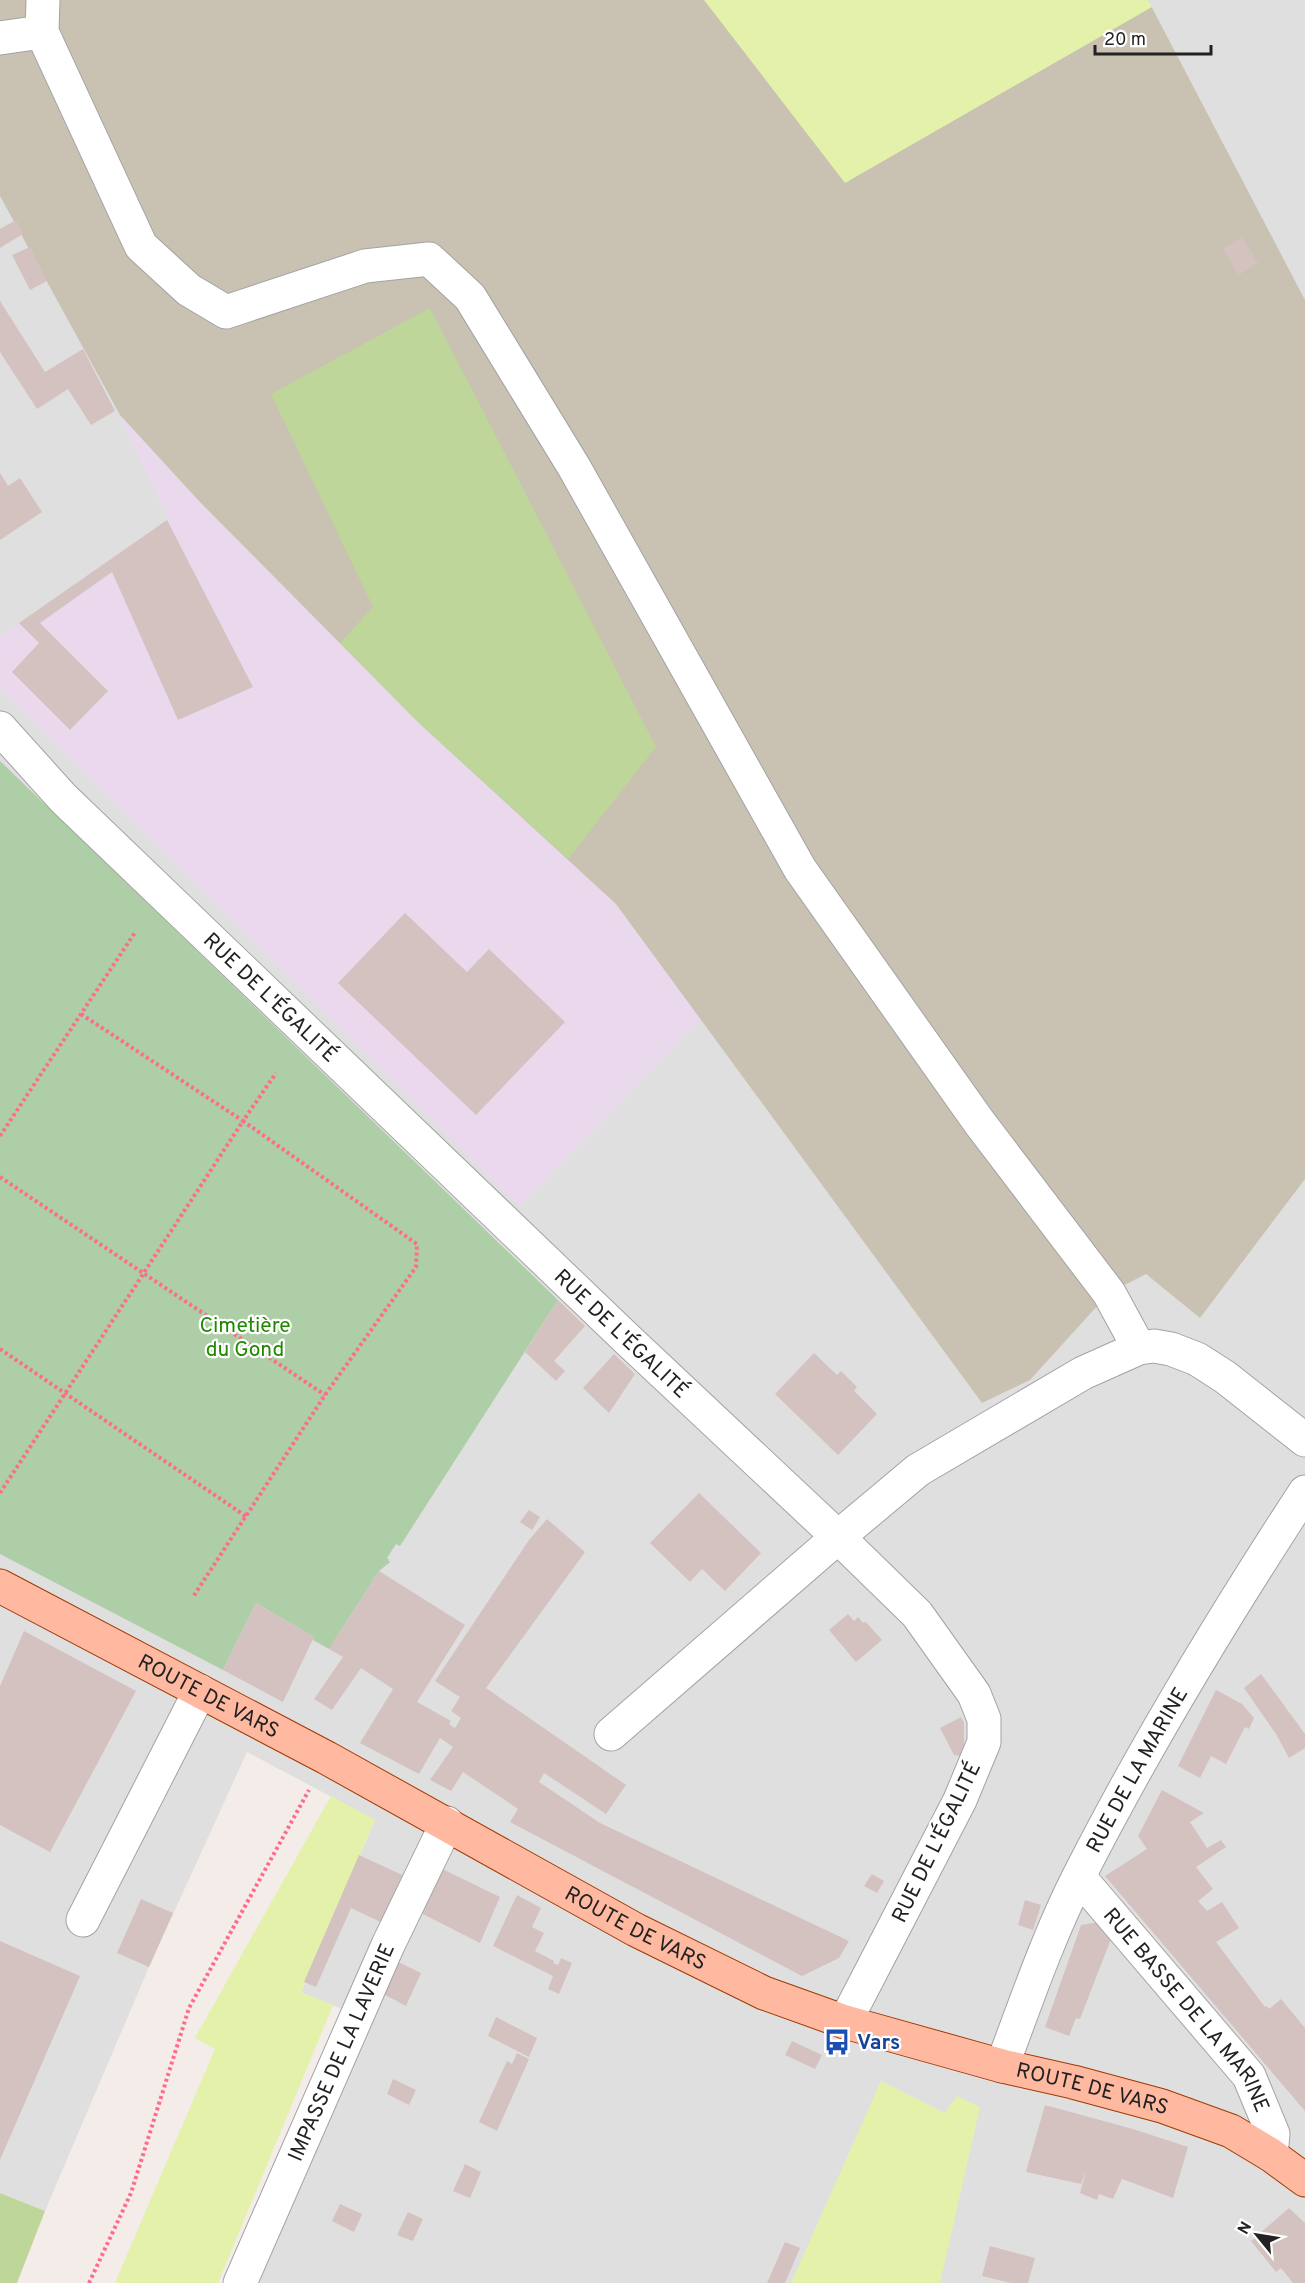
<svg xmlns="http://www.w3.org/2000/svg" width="1305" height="2283" viewBox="0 0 1305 2283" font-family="Overpass,sans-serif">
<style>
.residential{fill:#e0dfdf}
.industrial{fill:#ead9ec}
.construction{fill:#c9c1b2}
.grass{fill:#e3f1aa}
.forest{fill:#bed699}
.cemetery{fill:#adcea6}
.building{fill:#d3c2c0}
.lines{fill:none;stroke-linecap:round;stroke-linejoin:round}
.minor-casing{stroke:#a3a3a3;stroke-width:35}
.major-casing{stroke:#9f3900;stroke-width:35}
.path{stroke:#ff6c8b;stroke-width:4;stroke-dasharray:3 3;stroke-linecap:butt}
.minor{stroke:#fff;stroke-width:33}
.major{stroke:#ffb9a0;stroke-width:33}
.labels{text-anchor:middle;stroke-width:4.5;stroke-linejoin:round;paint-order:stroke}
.street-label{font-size:21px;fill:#222;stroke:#fff}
.park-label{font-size:21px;fill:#208901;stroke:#fff}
.transit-label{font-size:21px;font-weight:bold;fill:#164399;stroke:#fff;text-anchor:start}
</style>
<rect width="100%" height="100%" fill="#f3ece8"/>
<path class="residential" d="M0,0h1305v2283h-1080l117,-274 -41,-16 74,-173 -128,-68 -98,215 -104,244 -45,-18z"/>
<path class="industrial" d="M120,415l79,86 220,222 197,181 85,115 -182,188 -519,-517v-53l169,-116z"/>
<path class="construction" d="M0,0h1148l157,300v879l-105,139 -54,-44 -37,19 -79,87 -48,23 -366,-499 -197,-181 -220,-222 -79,-86 -120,-219z"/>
<path class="grass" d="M704,0h444l4,7 -307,176z
M331,1796l44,24 -74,172 32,13 -115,278h-103l100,-234 -20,-11z
M881,2081l64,32 12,-17 23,11 -40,176h-149z"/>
<path class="forest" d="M430,308l226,439 -88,112 -149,-136 -79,-80 33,-36 -102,-213z
M0,2193l45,18 -28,72h-17z"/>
<path class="cemetery" d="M0,761l558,539 -158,246 -4,-2 -9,14 3,4 -11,9 -50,78 -16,-9 1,-3 -58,-34 -33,67 -223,-116z"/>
<path class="building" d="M16,220l7,14 -23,14v-19z
M1242,237l16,26 -19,12 -17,-26z
M30,247l17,34 -17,9 -18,-35z
M0,301l45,71 38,-23 32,62 -24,14 -23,-36 -31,20 -37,-57z
M0,473l8,13 12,-8 22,34 -42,28z
M167,520l86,167 -75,33 -66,-148 -72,51 68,68 -38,39 -58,-58 27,-29 -20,-20z
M405,913l62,59 22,-23 76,73 -89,93 -138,-132z
M558,1300l27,26 -31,35 11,10 -9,10 -31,-29z
M814,1353l23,22 4,-4 16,16 -3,4 23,23 -39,41 -63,-61z
M614,1354l21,20 -26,39 -26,-25z
M699,1493l62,60 -36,38 -23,-22 -12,13 -40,-39z
M529,1510l11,7 -8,13 -12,-8z
M547,1519l38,33 -99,136 140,97 -20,29 -62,-41 -5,9 61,41 249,118 -10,17 -37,18 -292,-154 8,-13 -55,-37 -12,19 -21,-11 23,-33 -13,-9 -21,36 -59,-31 33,-54 -32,-21 -29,42 -18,-11 29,-42 -14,-8 50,-78 86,54 -48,77 34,19 -2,3 6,4 6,-10 -10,-7 9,-14 -25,-16 94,-141z
M256,1603l58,34 -31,65 -60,-32z
M848,1614l6,7 4,-4 5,6 3,-1 16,18 -26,22 -27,-32z
M24,1631l112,60 -86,161 -50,-27v-139z
M1261,1674l44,60v14l-16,10 -13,-24 -32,-46z
M1216,1690l26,14 12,14 -5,11 -4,-2 -19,37 -15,-8 -11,22 -22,-12z
M961,1717l3,6v30l-5,3 -5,-1 -14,-27z
M1162,1790l42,23 -14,9 17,26 14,-8 5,7 -30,20 17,22 -15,12 9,10 15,-9 17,26 -23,14 49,65 2,-1 2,3 12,-10 24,29v83l-200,-235 42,-27 -9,-13z
M359,1855l52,24 -20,48 -40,-19 -35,79 -12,-5z
M432,1864l68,33 -20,46 -69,-35z
M872,1874l12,7 -7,12 -13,-7z
M517,1895l24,13 -9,19 12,6 -9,18 19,10 -1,2 5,2 3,-7 11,5 -13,31 -11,-5 5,-13 -60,-30z
M141,1899l32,14 -24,54 -32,-14z
M1025,1900l16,5 -8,25 -15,-5z
M1105,1921l9,10 -34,88 -4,-1 -7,18 -24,-9 36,-102z
M0,1941l80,35 -80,184z
M390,1958l31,15 -15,33 -30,-16z
M496,2017l41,21 -8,19 -41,-21z
M792,2041l30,14 -7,14 -30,-14z
M517,2053l12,6 -32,72 -18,-9 28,-61 5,3z
M393,2079l23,11 -7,15 -22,-11z
M1045,2105l88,24 55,18 -15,51 -51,-19 -9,20 -14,-5 -2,6 -17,-7 6,-22 -5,13 -55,-12z
M465,2164l16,8 -11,26 -17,-7z
M340,2204l22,10 -8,18 -22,-11z
M1289,2208l16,15v60h-12l-12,-15 -5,4 -25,-31z
M408,2212l15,7 -10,22 -16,-6z
M785,2242l15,6 -15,35h-18z
M990,2246l45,12 -7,25h-17l-29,-7z"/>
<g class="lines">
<g class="minor-casing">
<g id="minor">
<path d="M43,0l-1,32 99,214 48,44 37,22 139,-46 64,-7 41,38 104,170 226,402 179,253 130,171 30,55"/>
<path d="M0,38l42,-6"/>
<path id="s1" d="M0,728l63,70 564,541 211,198 79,77 57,80 10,25v23l-24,58 -115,222"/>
<path d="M611,1734l227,-197 80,-67 165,-97 56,-25 15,-2 17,3 26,10 28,18 80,63"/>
<path id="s2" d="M1079,1877l170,199 24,58 -2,21"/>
<path d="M83,1920l117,-229"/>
<path id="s3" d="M1002,2066c24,-64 46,-129 77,-190 67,-132 145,-260 226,-384"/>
<path id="s4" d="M240,2283l148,-338 59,-122"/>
</g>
</g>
<g class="major-casing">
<g id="major">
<path id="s5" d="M0,1586l327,172 309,172 128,63 81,29 157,44 71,16 89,24 69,25 40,24 34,25"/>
</g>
</g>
<path class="path" d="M81,1014l162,107 33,-48
M0,1136l136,-205
M0,1177l325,218
M0,1349l247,168
M0,1493l243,-372 174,123 -1,23 -91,128 -132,202
M89,2283l42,-90 58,-185 120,-218"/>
<use href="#minor" class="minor"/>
<use href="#major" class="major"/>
</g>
<defs>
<g id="bus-bare" transform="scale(2.07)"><path d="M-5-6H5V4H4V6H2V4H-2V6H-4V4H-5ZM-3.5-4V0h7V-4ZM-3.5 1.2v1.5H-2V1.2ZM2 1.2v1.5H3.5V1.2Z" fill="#1a4fb4" stroke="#fff" stroke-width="2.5" paint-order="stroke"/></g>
</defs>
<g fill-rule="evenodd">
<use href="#bus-bare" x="837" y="2042"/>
</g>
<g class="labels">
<g class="street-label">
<text dy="7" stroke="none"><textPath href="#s1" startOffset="382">RUE DE L'ÉGALITÉ</textPath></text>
<text dy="7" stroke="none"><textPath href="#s1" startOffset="868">RUE DE L'ÉGALITÉ</textPath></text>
<text dy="7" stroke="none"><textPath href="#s5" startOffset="236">ROUTE DE VARS</textPath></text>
<text dy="7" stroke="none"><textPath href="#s3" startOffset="326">RUE DE LA MARINE</textPath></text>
<text transform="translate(936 1842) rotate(-64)" y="7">RUE DE L'ÉGALITÉ</text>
<text dy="7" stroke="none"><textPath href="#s5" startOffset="722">ROUTE DE VARS</textPath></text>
<text dy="7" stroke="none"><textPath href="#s2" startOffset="172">RUE BASSE DE LA MARINE</textPath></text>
<text dy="7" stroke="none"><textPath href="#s4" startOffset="252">IMPASSE DE LA LAVERIE</textPath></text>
<text dy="7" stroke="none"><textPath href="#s5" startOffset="1208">ROUTE DE VARS</textPath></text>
</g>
<g class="park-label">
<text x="245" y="1332">Cimetière<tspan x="245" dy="24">du Gond</tspan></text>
</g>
<g class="transit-label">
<text x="857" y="2049">Vars</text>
</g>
</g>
<g transform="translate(1257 2235) rotate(300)" stroke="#ffffff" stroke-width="4.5" paint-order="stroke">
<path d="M0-4.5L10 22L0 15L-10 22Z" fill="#222222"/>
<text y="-9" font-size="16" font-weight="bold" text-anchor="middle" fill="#222222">N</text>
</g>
<path d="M1095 45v9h116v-9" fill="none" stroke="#222222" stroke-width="3"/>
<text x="1104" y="45" font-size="18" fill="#222222" stroke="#ffffff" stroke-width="4.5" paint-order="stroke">20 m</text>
</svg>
